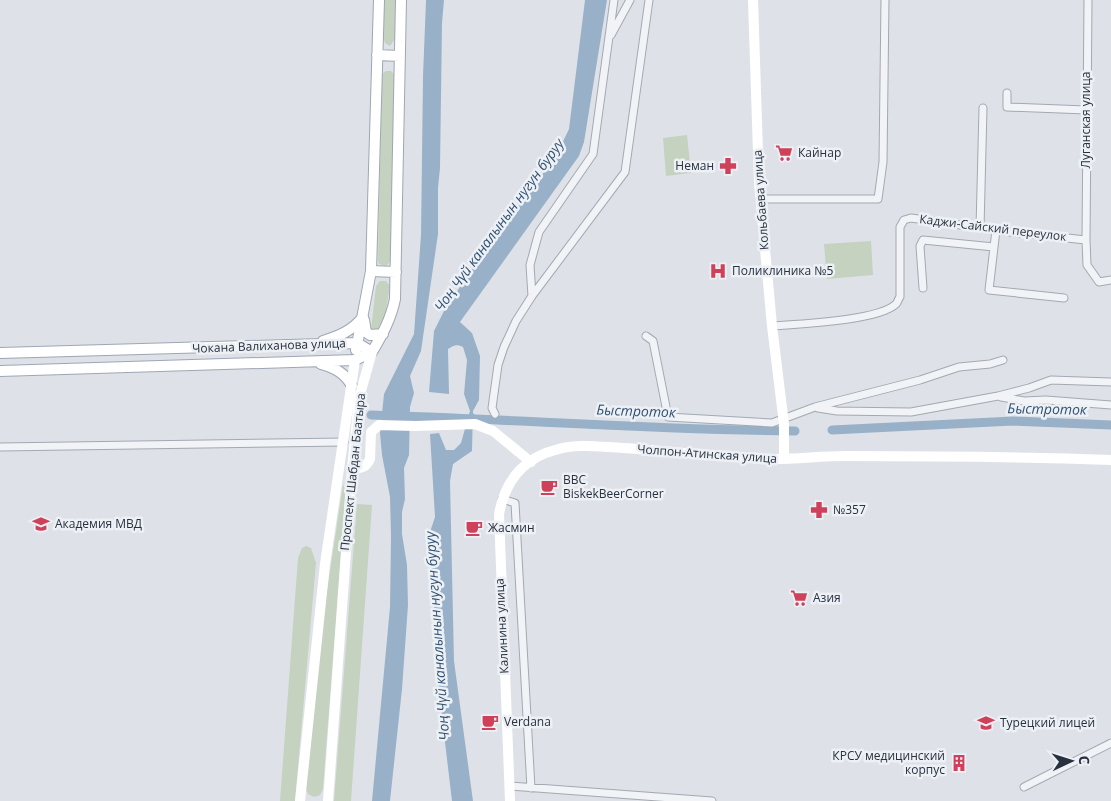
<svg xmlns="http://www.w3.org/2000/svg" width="1111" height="801" viewBox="0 0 1111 801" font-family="'Open Sans',sans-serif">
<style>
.green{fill:#c4d2bf}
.water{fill:#98b1c9}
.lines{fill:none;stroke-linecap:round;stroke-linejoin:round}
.stream{stroke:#98b1c9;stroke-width:2.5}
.canal{stroke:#98b1c9;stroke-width:9}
.street-casing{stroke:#a3a9b2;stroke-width:9}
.primary-casing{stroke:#9da7b4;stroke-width:12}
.street{stroke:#f1f3f6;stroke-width:7}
.secondary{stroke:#fff;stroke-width:10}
.primary{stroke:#fff;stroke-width:10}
.labels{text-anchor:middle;stroke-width:5;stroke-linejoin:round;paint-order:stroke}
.street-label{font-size:12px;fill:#27313f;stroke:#edf1f5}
.poi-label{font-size:12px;fill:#27313f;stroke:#edf1f5;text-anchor:start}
.water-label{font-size:14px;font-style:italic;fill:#315173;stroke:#edf1f5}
</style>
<rect width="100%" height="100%" fill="#dee2e8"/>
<path class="green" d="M384,0h12l-1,39 -5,7 -5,-3 -2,-6z
M386,71h5l3,3v4l-3,183 -5,5 -7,-2 -1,-3 4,-184 1,-4z
M687,135l4,38 -25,3 -3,-38z
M871,241l2,34 -46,4 -3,-35z
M380,281h6l4,5 -5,30 -8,14h-6l5,-44z
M343,485l3,3 -23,301 -3,6 -6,2 -6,-3 -2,-5 18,-178z
M357,504l15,1 -21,296h-17z
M306,546l5,2 5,15 -21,238h-15l18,-243 4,-10z"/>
<path class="water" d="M426,0h18l-2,23 -2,145 -2,20v46l-17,117 -11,25 4,17 -4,14 -1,48 -5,13 1,31 -3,13v22l5,31 1,40 -6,84 -12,112h-18l18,-194 1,-71 -1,-39 -8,-42 -2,-22 4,-39 30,-60 7,-99 2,-159z
M585,0h22l-23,142 -5,14 -119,166 12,11 8,23 -1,44 -6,11 -1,40 -19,13 -3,17 4,180 19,140h-21l-13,-109 -9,-160 5,-15 -5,-83 9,-1 7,17h8l7,-7 9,-32 -6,-17 3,-34 -4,-13c-6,-3 -9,-2 -15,2l1,45 -20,-2 5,-61 11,-22 29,-43 82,-110 13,-27z"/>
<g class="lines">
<path class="stream" d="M471,413l5,5"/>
<path class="canal" d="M371,415c141,4 282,15 424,16
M832,430l181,-9 98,4"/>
<g class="street-casing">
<path id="street" d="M1088,0l-2,240 1,25 12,17 12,-2
M611,35l19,-35
M1007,93v14l79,3
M760,199h118l5,-37 2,-162
M980,228l3,-120
M996,230l-7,60 75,8
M923,288l-3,-42 3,-6 71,7
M532,296l93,-124 24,-172
M772,326c26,-2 106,-5 124,-22 2,-2 2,-5 4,-7v-70l4,-7 7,-2 99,14 76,8
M646,336l7,5 15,76 104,6 43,-16 105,-27 39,-13 31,-3 13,-4
M1001,397l23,4 22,-1 65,5
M818,408l19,3 74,1 87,-16 31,-8 22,-8 60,2
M495,414l-3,-6 6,-43 6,-18 12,-26 16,-25 -2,-31 9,-33 54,-78 21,-154
M0,447l344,-5
M502,499l13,4 16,285
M510,786l202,15
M1024,787l87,-44"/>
</g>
<g class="primary-casing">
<path id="primary" d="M377,55l23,1
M371,271l25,1
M364,320l2,12 4,3 13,-1
M323,341c16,-5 29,-10 40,-24
M356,350l15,-79 8,-271
M372,352c10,-17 19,-33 23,-53l6,-299
M0,353l357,-10 15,9
M321,364c14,4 24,9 31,22
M0,371l355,-11 17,-8"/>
</g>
<use href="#street" class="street"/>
<path class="secondary" d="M753,0l6,183 13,143 12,98v35
M352,469c9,-1 14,-1 18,-10l1,-27 8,-7 36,1 60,-2 18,7 38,31
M300,801l25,-237 30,-204
M328,801l24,-332 7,-71 13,-46
M510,801l-11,-287c6,-32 23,-55 56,-64 22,-7 45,-3 68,-2 50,3 101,10 151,11 24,0 48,-3 72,-3 88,0 177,1 265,4"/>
<use href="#primary" class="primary"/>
</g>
<defs>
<g id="supermarket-bare" transform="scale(1.35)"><path d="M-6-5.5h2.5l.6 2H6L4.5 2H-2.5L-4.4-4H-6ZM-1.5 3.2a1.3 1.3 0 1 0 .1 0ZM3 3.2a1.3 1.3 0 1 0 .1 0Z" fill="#cf405b" stroke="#edf1f5" stroke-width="2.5" paint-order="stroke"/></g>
<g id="pharmacy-bare" transform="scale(1.35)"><path d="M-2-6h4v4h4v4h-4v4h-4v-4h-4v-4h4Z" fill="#cf405b" stroke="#edf1f5" stroke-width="2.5" paint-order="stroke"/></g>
<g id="hospital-bare" transform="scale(1.35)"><path d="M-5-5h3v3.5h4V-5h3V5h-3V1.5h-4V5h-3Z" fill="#cf405b" stroke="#edf1f5" stroke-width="2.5" paint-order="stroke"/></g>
<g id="cafe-bare" transform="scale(1.35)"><path d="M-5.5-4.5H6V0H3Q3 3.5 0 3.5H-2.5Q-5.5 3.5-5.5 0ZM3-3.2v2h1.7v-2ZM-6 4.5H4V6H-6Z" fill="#cf405b" stroke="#edf1f5" stroke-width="2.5" paint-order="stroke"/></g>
<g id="university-bare" transform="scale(1.35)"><path d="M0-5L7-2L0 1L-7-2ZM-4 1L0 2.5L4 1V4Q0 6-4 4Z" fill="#cf405b" stroke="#edf1f5" stroke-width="2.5" paint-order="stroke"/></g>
<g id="school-bare" transform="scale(1.35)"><path d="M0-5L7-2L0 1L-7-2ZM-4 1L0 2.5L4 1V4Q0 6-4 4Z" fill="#cf405b" stroke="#edf1f5" stroke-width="2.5" paint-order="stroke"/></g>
<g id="building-bare" transform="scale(1.35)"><path d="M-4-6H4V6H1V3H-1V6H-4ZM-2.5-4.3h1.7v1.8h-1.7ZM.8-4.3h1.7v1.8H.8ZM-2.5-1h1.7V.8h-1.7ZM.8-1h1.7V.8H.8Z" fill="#cf405b" stroke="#edf1f5" stroke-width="2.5" paint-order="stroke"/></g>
</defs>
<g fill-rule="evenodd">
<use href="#supermarket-bare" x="784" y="153"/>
<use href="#pharmacy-bare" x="728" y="166"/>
<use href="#hospital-bare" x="718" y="271"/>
<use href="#cafe-bare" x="549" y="487"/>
<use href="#pharmacy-bare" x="819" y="510"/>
<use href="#university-bare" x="41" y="524"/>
<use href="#cafe-bare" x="474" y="528"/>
<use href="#supermarket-bare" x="799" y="598"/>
<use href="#cafe-bare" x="490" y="722"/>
<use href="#school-bare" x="986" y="723"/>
<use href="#building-bare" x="959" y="763"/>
</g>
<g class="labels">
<g class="street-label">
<text transform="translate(1086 120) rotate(-90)" y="4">Луганская улица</text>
<text transform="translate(761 200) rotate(-94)" y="4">Кольбаева улица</text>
<text transform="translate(993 228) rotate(7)" y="4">Каджи-Сайский переулок</text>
<text transform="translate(269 346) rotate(-2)" y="4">Чокана Валиханова улица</text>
<text transform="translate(707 454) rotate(4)" y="4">Чолпон-Атинская улица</text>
<text transform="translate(353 472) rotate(-84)" y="4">Проспект Шабдан Баатыра</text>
<text transform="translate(502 626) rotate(-93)" y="4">Калинина улица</text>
</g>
<g class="poi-label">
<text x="798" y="157">Кайнар</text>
<text x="714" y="170" text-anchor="end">Неман</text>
<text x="732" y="275">Поликлиника №5</text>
<text x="563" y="484">BBC<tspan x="563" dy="14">BiskekBeerCorner</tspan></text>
<text x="833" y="514">№357</text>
<text x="55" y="528">Академия МВД</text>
<text x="488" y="532">Жасмин</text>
<text x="813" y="602">Азия</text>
<text x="504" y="726">Verdana</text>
<text x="1000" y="727">Турецкий лицей</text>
<text x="945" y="760" text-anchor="end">КРСУ медицинский<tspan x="945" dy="14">корпус</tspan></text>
</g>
<g class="water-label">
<text transform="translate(499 225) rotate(-54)" y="5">Чоң Чүй каналынын нугун буруу</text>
<text transform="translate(1047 409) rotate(1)" y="5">Быстроток</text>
<text transform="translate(636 411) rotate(2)" y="5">Быстроток</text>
<text transform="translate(437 636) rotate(-94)" y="5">Чоң Чүй каналынын нугун буруу</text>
</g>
</g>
<g transform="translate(1071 761) rotate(86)" stroke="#edf1f5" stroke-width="4" paint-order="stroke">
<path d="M0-4L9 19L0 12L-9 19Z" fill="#27313f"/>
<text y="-8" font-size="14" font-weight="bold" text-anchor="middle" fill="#27313f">С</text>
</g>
</svg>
